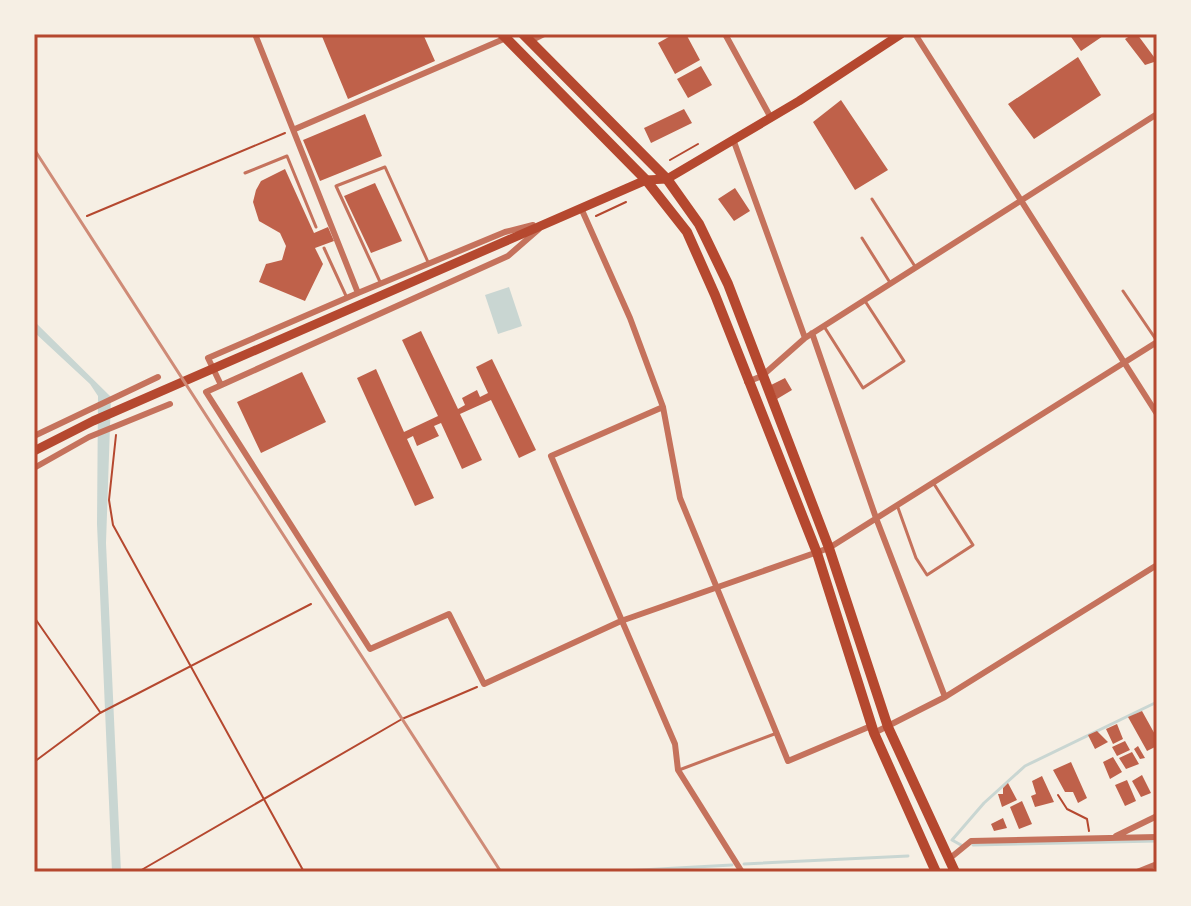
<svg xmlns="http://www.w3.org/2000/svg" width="1191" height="906" viewBox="0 0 1191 906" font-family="'Playfair Display',serif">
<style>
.water{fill:#c9d6d2}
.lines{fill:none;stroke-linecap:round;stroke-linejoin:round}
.stream{stroke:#c9d6d2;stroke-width:3}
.building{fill:#bf614a}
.path{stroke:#b5482f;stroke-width:2}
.service{stroke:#c5725c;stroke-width:3}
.minor{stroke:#c5725c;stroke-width:6}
.primary{stroke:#b5482f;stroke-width:9}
.trunk{stroke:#b5482f;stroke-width:10}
.rail{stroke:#cf8b77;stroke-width:3}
.neatline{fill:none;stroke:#b5482f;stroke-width:3}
</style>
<rect width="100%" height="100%" fill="#f6efe4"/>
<path class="water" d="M509,287l13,39 -24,8 -13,-39z
M34,321l77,76 -5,146 15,329h-9l-15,-348 1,-128 -8,-12 -56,-52z"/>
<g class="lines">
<path class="stream" d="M961,845l-9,-5 32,-37 41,-37 132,-64
M973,845l184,-4
M744,864l164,-8
M604,872l128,-7"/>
</g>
<path class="building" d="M321,34h102l12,27 -87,38z
M674,34h12l14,26 -25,14 -17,-31z
M1069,34h37l-25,17z
M1133,34h4l20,27 -12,4 -20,-26z
M1078,57l23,38 -67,44 -26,-35z
M701,66l11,19 -24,13 -11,-19z
M841,100l47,70 -33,20 -42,-68z
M684,109l8,14 -41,20 -7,-15z
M365,114l17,42 -62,25 -17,-41z
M285,169l29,64 14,-6 6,14 -19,7 8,16 -18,37 -46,-19 7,-18 16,-4 4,-14 -6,-13 -21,-12 -6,-19 3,-12 5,-9z
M375,183l27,58 -31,12 -27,-57z
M735,188l15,23 -16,10 -16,-22z
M421,331l37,78 7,-4 -3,-7 15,-8 3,7 8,-4 -12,-26 16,-8 44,91 -17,8 -28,-58 -31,14 22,46 -20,9 -21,-46 -7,3 5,10 -22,10 -4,-10 -6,3 27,59 -19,8 -58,-128 19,-9 28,63 34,-16 -36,-76z
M302,372l24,50 -65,31 -24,-51z
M785,378l7,12 -15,9 -6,-14z
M1142,711l15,27v8l-10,5 -19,-34z
M1117,724l6,15 -10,5 -7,-15z
M1097,731l11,11 -13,7 -7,-14z
M1125,741l5,9 -13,6 -5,-9z
M1138,746l7,12 -5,1 -6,-10z
M1132,752l7,12 -13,5 -7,-11z
M1113,757l9,15 -12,7 -7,-17z
M1071,762l16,36 -9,5 -5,-11h-8l-12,-22z
M1142,775l9,18 -10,4 -9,-16z
M1042,776l12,26 -19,5 -4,-11 5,-2 -4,-13z
M1127,780l9,21 -11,5 -10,-21z
M1008,783l9,17 -15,7 -4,-13h5v-6z
M1022,801l10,23 -13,5 -9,-22z
M1003,818l4,10 -13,3 -3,-7z"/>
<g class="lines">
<path class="path" d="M670,160l28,-16
M87,216l198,-83
M596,216l30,-14
M116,435l-7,65 4,25 191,347
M34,617l66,95
M34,762l66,-49 211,-109
M1058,795l9,14 20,10 2,12
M138,872l264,-153 75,-32"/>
<path class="service" d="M245,173l42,-17 29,71
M872,199l44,69
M862,238l27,43
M324,248l23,50
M381,284l-45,-98 49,-19 43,95
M1123,291l34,50
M825,328l38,60 41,-27 -39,-60
M897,505l19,53 11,17 46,-30 -39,-61
M679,770l98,-37"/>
<path class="minor" d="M255,34l103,259 147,-61 28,-7
M725,34l46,84
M915,34l242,380
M530,41l14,-7
M295,129l211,-91
M733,139l72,199
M581,208l49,110 33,89 17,91 108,263 83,-35
M539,229l-31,27 -302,136 164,257 79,-35 35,70 137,-63 208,-73 328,-206
M812,333l64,185 69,179
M747,382l15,-6 43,-38 352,-224
M221,385l-13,-27 150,-65
M663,407l-112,49 124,288 3,26 64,102
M34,436l124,-59
M34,468l55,-31 81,-33
M874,733l71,-36 212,-132
M1116,836l41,-20
M949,859l22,-18 186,-4
M1137,872l20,-8"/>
<path class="primary" d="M34,451l59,-30 553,-241 21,-1 132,-78 102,-67"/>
<path class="trunk" d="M502,34l144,146 41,52 28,63 102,258 57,180 62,139
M523,34l144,145 32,45 29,60 101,264 59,179 67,145"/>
<path class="rail" d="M34,149l467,723"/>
</g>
<rect width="1191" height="906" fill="none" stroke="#f6efe4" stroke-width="72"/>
<rect x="36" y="36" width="1119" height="834" class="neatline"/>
</svg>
